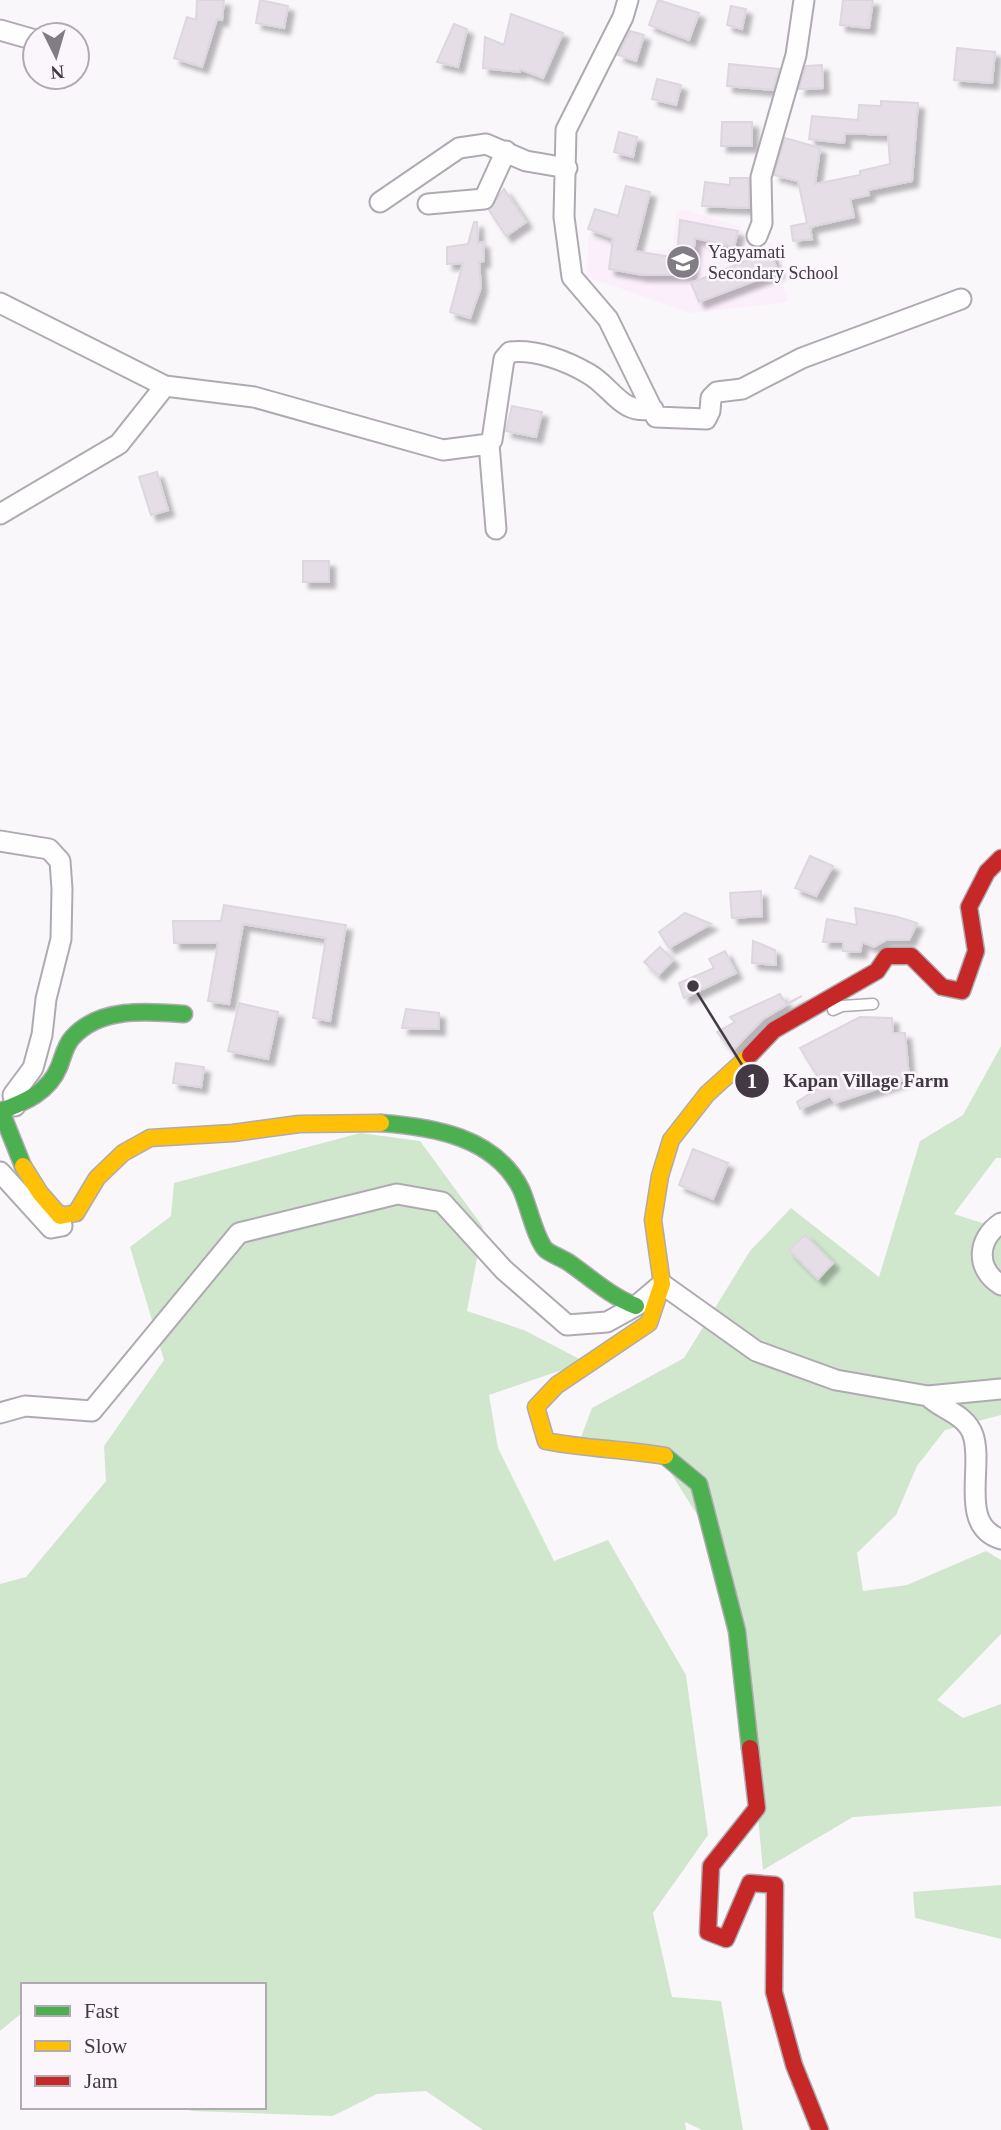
<svg xmlns="http://www.w3.org/2000/svg" width="1001" height="2130" viewBox="0 0 1001 2130" font-family="'Times New Roman',serif">
<style>
.built{fill:#fbeffc}
.green{fill:#d0e7ce}
.building{fill:#e5dee7;stroke:#dcd7de;stroke-width:2;filter:url(#shadow)}
.lines{fill:none;stroke-linecap:round;stroke-linejoin:round}
.lane-casing{stroke:#afaab1;stroke-width:13}
.street-casing{stroke:#afaab1;stroke-width:23}
.fast-casing{stroke:#afaab1;stroke-width:19}
.slow-casing{stroke:#afaab1;stroke-width:19}
.jam-casing{stroke:#afaab1;stroke-width:19}
.lane{stroke:#fefefe;stroke-width:10}
.street{stroke:#fefefe;stroke-width:19}
.fast{stroke:#4caf50;stroke-width:16}
.slow{stroke:#ffc107;stroke-width:16}
.jam{stroke:#c62828;stroke-width:16}
.labels{text-anchor:middle;stroke-width:5;stroke-linejoin:round;paint-order:stroke}
.poi-label{font-size:18px;fill:#423944;stroke:#fbf6fc;text-anchor:start}
.leader{fill:none;stroke:#423944;stroke-width:2.5}
.callout-dot{fill:#423944;stroke:#fbf6fc;stroke-width:2.5}
.mark-label{font-size:21px;text-anchor:middle;font-weight:bold;fill:#fff}
.callout-label{font-size:19px;text-anchor:middle;font-weight:bold;fill:#423944;stroke:#fbf6fc;stroke-width:5;stroke-linejoin:round;paint-order:stroke}
</style>
<defs>
<filter id="shadow"><feDropShadow dx="6" dy="6" stdDeviation="2" flood-color="#0004"/></filter>
</defs>
<rect width="100%" height="100%" fill="#faf7fb"/>
<path class="built" d="M684,210l57,17 7,23 24,-8 16,60 -98,11 -103,-36 1,-40 53,13h32l3,-39z"/>
<path class="green" d="M1001,1046v112h-5l-42,56 47,15v186l-56,15 -28,36 -21,49 -39,38 6,38 44,-6 79,-34 15,9v74l-64,66 26,18 38,-14v102l-148,11 -90,53 -20,-213 -37,-128 -44,-70 -82,-19 12,-32 92,-50 66,-107 41,-43 88,69 41,-136 43,-26z
M360,1133l60,8 63,86 -16,84 57,19 61,32 -96,33 9,53 56,113 54,-21 78,135 22,160 -55,78 19,84 49,4 22,129h-41l-17,-8 1,8h-203l-57,-39 -49,3 -44,22 -141,-5 -11,-4h83v-122h-241v27l-23,19v-447l26,-7 80,-96 -2,-35 60,-86 -34,-113 41,-31 3,-33z
M1001,1885v54l-86,-21 -2,-26z"/>
<path class="building" d="M197,0h27l-2,20 -5,-1 -15,48 -28,-9 13,-41 9,3z
M260,0l28,6 -4,22 -28,-5z
M658,0l41,13 -10,27 -40,-15z
M843,0h30l-4,28 -29,-3z
M731,6l15,3 -4,20 -15,-4z
M511,14l52,19 -20,45 -23,-9v3l-37,-4 2,-31 19,8z
M454,24l13,5 -9,38 -21,-5z
M630,31l14,4 -8,26 -18,-6z
M957,48l38,4 -3,31 -38,-3z
M729,64l50,5 -6,21 -46,-4z
M822,65l1,23 -24,1 7,-23z
M657,79l24,6 -5,20 -24,-6z
M881,101l37,2 -6,78 -44,9 1,5 -19,4 4,18 -44,10 2,12 -19,2 -2,-15 16,-3 -9,-42 -24,-6 11,-37 35,10 -5,36 45,-9v-4l30,-7 -2,-29 -43,-2 -1,10 -35,-4 3,-23 46,4 1,-15 22,1z
M722,122h30v24h-31z
M619,132l18,5 -4,20 -19,-5z
M730,178h19v30l-47,-2 3,-24 25,3z
M626,186l24,6 -15,59 42,7 3,-38 58,11 -4,16 -39,-9 -4,37h-48l-34,-6 4,-31 -25,-9 7,-20 23,7z
M504,189l22,33 -20,14 -17,-26z
M474,222h3l1,21 5,-1 1,19 -5,1 2,25 -11,31 -20,-6 13,-49 -16,1v-17l21,-3z
M770,251l8,21 -79,30 -8,-19z
M512,406l30,6 -6,25 -30,-6z
M157,472l11,38 -17,5 -12,-38z
M303,561h26v21h-26z
M810,856l23,10 -17,30 -21,-8z
M761,891l1,25 -30,2 -2,-25z
M224,905l122,20 -16,96 -17,-3 13,-80 -83,-14 -14,80 -21,-3 10,-58h-44l-1,-22h48z
M855,908l43,9 19,6 -8,17h-23l-12,7 -12,-5 -2,10 -17,-1v-9h-20l4,-23 30,6z
M685,913l26,11 -42,24 -10,-16z
M753,941l22,9 1,15 -24,-2z
M660,947l13,13 -15,15 -14,-13z
M725,951l11,22 -52,25 -5,-15 35,-15 -5,-9z
M780,994l6,10 16,-8 -39,23 -31,32 -15,-19 18,-10 -5,-5z
M239,1003l39,9 -10,47 -40,-8z
M406,1009l33,4v16l-37,-1z
M860,1017l32,1 1,15h12l4,45 -74,25 -5,-7 -30,13 -3,-7 26,-17 -23,-37z
M176,1063l28,4 -3,20 -28,-4z
M693,1149l35,14 -15,36 -34,-14z
M805,1235l28,28 -15,16 -29,-29z"/>
<g class="lines">
<g class="lane-casing">
<path id="lane" d="M833,1010l9,-4 31,-2"/>
</g>
<g class="street-casing">
<path id="street" d="M628,0l-5,17 -57,113 -2,87 8,60 36,42 48,98 50,2 4,-8 1,-13 6,-6 25,-3 60,-31 159,-59
M0,30l35,10
M380,202l79,-54 27,-4 40,17 41,7
M428,204l56,-5 22,-48
M757,236l5,-13 -1,-46 35,-122 8,-55
M0,303l165,83
M0,514l119,-70 46,-58 89,11 189,53 46,-6
M496,529l-7,-85 3,-4 12,-81 6,-7c26,-3 57,9 79,22 24,14 32,41 64,35
M0,841l49,8 11,12 2,28 -1,50 -15,60 -4,36 -9,33 -20,27 2,11
M0,1172l51,56 11,-2 -2,-10
M1001,1223c-24,16 -26,46 0,62
M928,1396c14,14 38,18 45,39 11,31 -15,91 28,104
M0,1413l25,-7 67,5 147,-178 158,-39 45,8 62,68 63,55 40,-3 29,-16 26,-22 94,67 80,29 92,16 73,-7"/>
</g>
<g class="fast-casing">
<path id="fast" d="M381,1123c53,4 114,14 140,66 7,15 14,48 24,60 5,5 17,9 23,13 23,16 42,34 68,44
M23,1166l-22,-55c24,-9 48,-19 58,-44 4,-10 6,-21 13,-29 27,-31 75,-27 112,-24
M665,1456l34,28 38,147 13,117"/>
</g>
<g class="slow-casing">
<path id="slow" d="M23,1166l17,27 20,23 16,-3 21,-35 26,-25 27,-15 83,-5 66,-9 82,-1
M665,1456c-40,-7 -79,-7 -119,-15l-10,-34 21,-22 92,-62 13,-39 -9,-64 7,-44 11,-36 36,-46 43,-39"/>
</g>
<g class="jam-casing">
<path id="jam" d="M750,1055l24,-25 103,-59 10,-15h24l31,31 20,4 14,-40 -7,-44 18,-35 14,-14
M750,1748l7,60 -46,58 -3,66 18,7 24,-56 25,2 -1,107 20,73 26,65"/>
</g>
<use href="#lane" class="lane"/>
<use href="#street" class="street"/>
<use href="#fast" class="fast"/>
<use href="#slow" class="slow"/>
<use href="#jam" class="jam"/>
</g>
<defs>
<g id="school-disc" transform="scale(1.75)"><circle r="9.5" fill="#827c84" stroke="#fbf6fc"/><path d="M0-5L7-2L0 1L-7-2ZM-4 1L0 2.5L4 1V4Q0 6-4 4Z" fill="#fff"/></g>
</defs>
<g fill-rule="evenodd">
<use href="#school-disc" x="683" y="262"/>
</g>
<g class="labels">
<g class="poi-label">
<text x="708" y="258">Yagyamati<tspan x="708" dy="21">Secondary School</tspan></text>
</g>
</g>
<path class="leader" d="M693 986L752 1081"/>
<g class="callout-dot">
<circle cx="693" cy="986" r="7"/>
<circle cx="752" cy="1081" r="18"/>
</g>
<g class="mark-label">
<text x="752" y="1088">1</text>
</g>
<g class="callout-label">
<text x="866" y="1087">Kapan Village Farm</text>
</g>
<rect x="21" y="1983" width="245" height="126" fill="#fbf6fc" stroke="#b1aab2" stroke-width="2"/>
<rect x="35" y="2006" width="35" height="10" fill="#4caf50" stroke="#b1aab2" stroke-width="2"/>
<text x="84" y="2018" font-size="21" fill="#423944">Fast</text>
<rect x="35" y="2041" width="35" height="10" fill="#ffc107" stroke="#b1aab2" stroke-width="2"/>
<text x="84" y="2053" font-size="21" fill="#423944">Slow</text>
<rect x="35" y="2076" width="35" height="10" fill="#c62828" stroke="#b1aab2" stroke-width="2"/>
<text x="84" y="2088" font-size="21" fill="#423944">Jam</text>
<g transform="translate(56 56) rotate(175)"><circle r="33" fill="#fbf6fc" stroke="#b1aab2" stroke-width="2"/>
<path d="M0-5L12 26L0 18L-12 26Z" fill="#827c84"/>
<text y="-10" font-size="19" font-weight="bold" text-anchor="middle" fill="#423944">N</text>
</g>
</svg>
